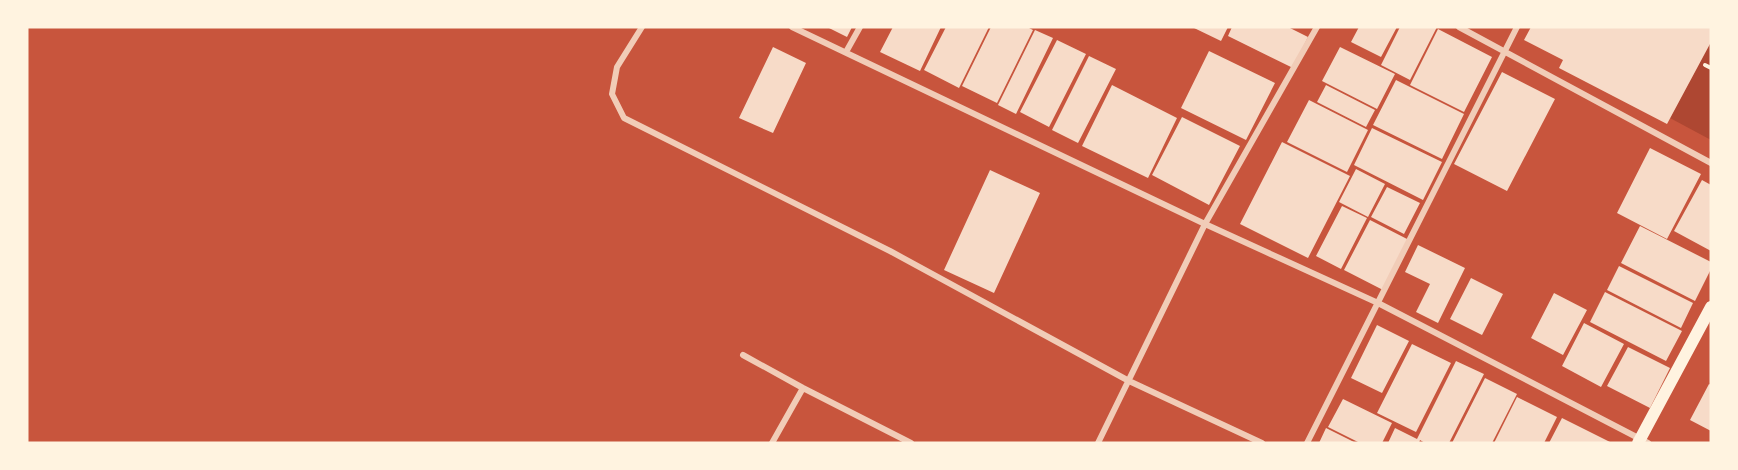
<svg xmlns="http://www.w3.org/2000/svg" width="1738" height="470" viewBox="0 0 1738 470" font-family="Karla,sans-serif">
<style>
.green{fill:#ae4732}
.building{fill:#f7dbc8}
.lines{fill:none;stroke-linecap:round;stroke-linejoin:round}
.path{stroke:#fff3e0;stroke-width:4}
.minor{stroke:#f1ccb7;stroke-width:6}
.secondary{stroke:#fff3e0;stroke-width:12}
</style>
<rect width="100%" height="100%" fill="#c8553d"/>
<path class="green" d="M1711,42v98l-41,-22z"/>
<path class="building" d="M827,27h25l-5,10z
M893,27h48l-21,44 -40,-19z
M946,27h43l-30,61 -35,-18z
M991,27h36l6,3 -36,73 -35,-17z
M1192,27h36l-7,14z
M1232,27h56l20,10 -15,31 -65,-32z
M1359,27h38l-16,30 -30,-15z
M1400,27h37l-27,53 -29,-15z
M1531,27h180v15l-44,82 -108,-56 4,-8 -39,-20z
M1438,29l54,28 -28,55 -54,-27z
M1035,30l18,8 -37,76 -18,-9z
M1057,40l29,14 -37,73 -29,-15z
M773,47l33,16 -33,70 -34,-15z
M1340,47l55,27 -18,35 -55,-28z
M1209,51l66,32 -29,57 -65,-32z
M1089,56l27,13 -38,74 -26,-13z
M1502,72l53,27 -48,92 -53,-27z
M1396,80l68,34 -22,45 -69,-34z
M1112,85l65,33 -29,60 -66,-32z
M1326,85l49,25 -9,17 -49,-25z
M1309,100l59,30 -21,42 -60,-30z
M1182,117l58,29 -31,59 -57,-30z
M1372,128l70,34 -19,38 -69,-35z
M1282,142l68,34 -42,82 -68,-34z
M1650,148l51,26 -34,65 -50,-26z
M1356,169l29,15 -17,33 -29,-15z
M990,170l50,23 -46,100 -50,-23z
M1702,180l9,5v66l-37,-20z
M1387,187l33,16 -16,31 -33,-17z
M1342,206l25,12 -26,51 -25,-13z
M1370,220l39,20 -26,50 -39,-20z
M1640,226l71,36v7l-16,32 -74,-38z
M1418,245l47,23 -27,55 -22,-11 14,-28 -25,-12z
M1619,266l74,37 -12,25 -74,-38z
M1471,278l32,16 -21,41 -32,-16z
M1605,292l77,39 -16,30 -76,-39z
M1554,293l33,17 -24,45 -32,-17z
M1584,323l40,21 -23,43 -39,-21z
M1377,325l32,16 -27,52 -31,-15z
M1412,344l39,19 -35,69 -39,-19z
M1628,347l42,21 -20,40 -43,-22z
M1456,361l28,13 -35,69h-24l-5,-3 -1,3h-31l7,-15 22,11z
M1485,378l32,16 -25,49h-40z
M1709,384l2,1v46l-21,-11z
M1517,397l40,20 -13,26h-50z
M1343,399l49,24 -10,20h-22l-32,-16z
M1562,418l50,25h-63z
M1326,428l30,15h-37z"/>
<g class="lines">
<path class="path" d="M1705,65l6,3"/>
<path class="minor" d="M642,27l-25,40 -5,27 12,24 266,133 239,130 133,62
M792,27l413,197 173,79 270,140
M1459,27l252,136
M846,52l14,-25
M743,355l60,33 108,55
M772,443l31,-55
M1098,443l107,-219 112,-197
M1307,443l210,-416"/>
<path class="secondary" d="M1638,443l73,-136"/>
</g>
<rect width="1738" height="470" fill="none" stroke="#fff3e0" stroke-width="57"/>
</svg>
